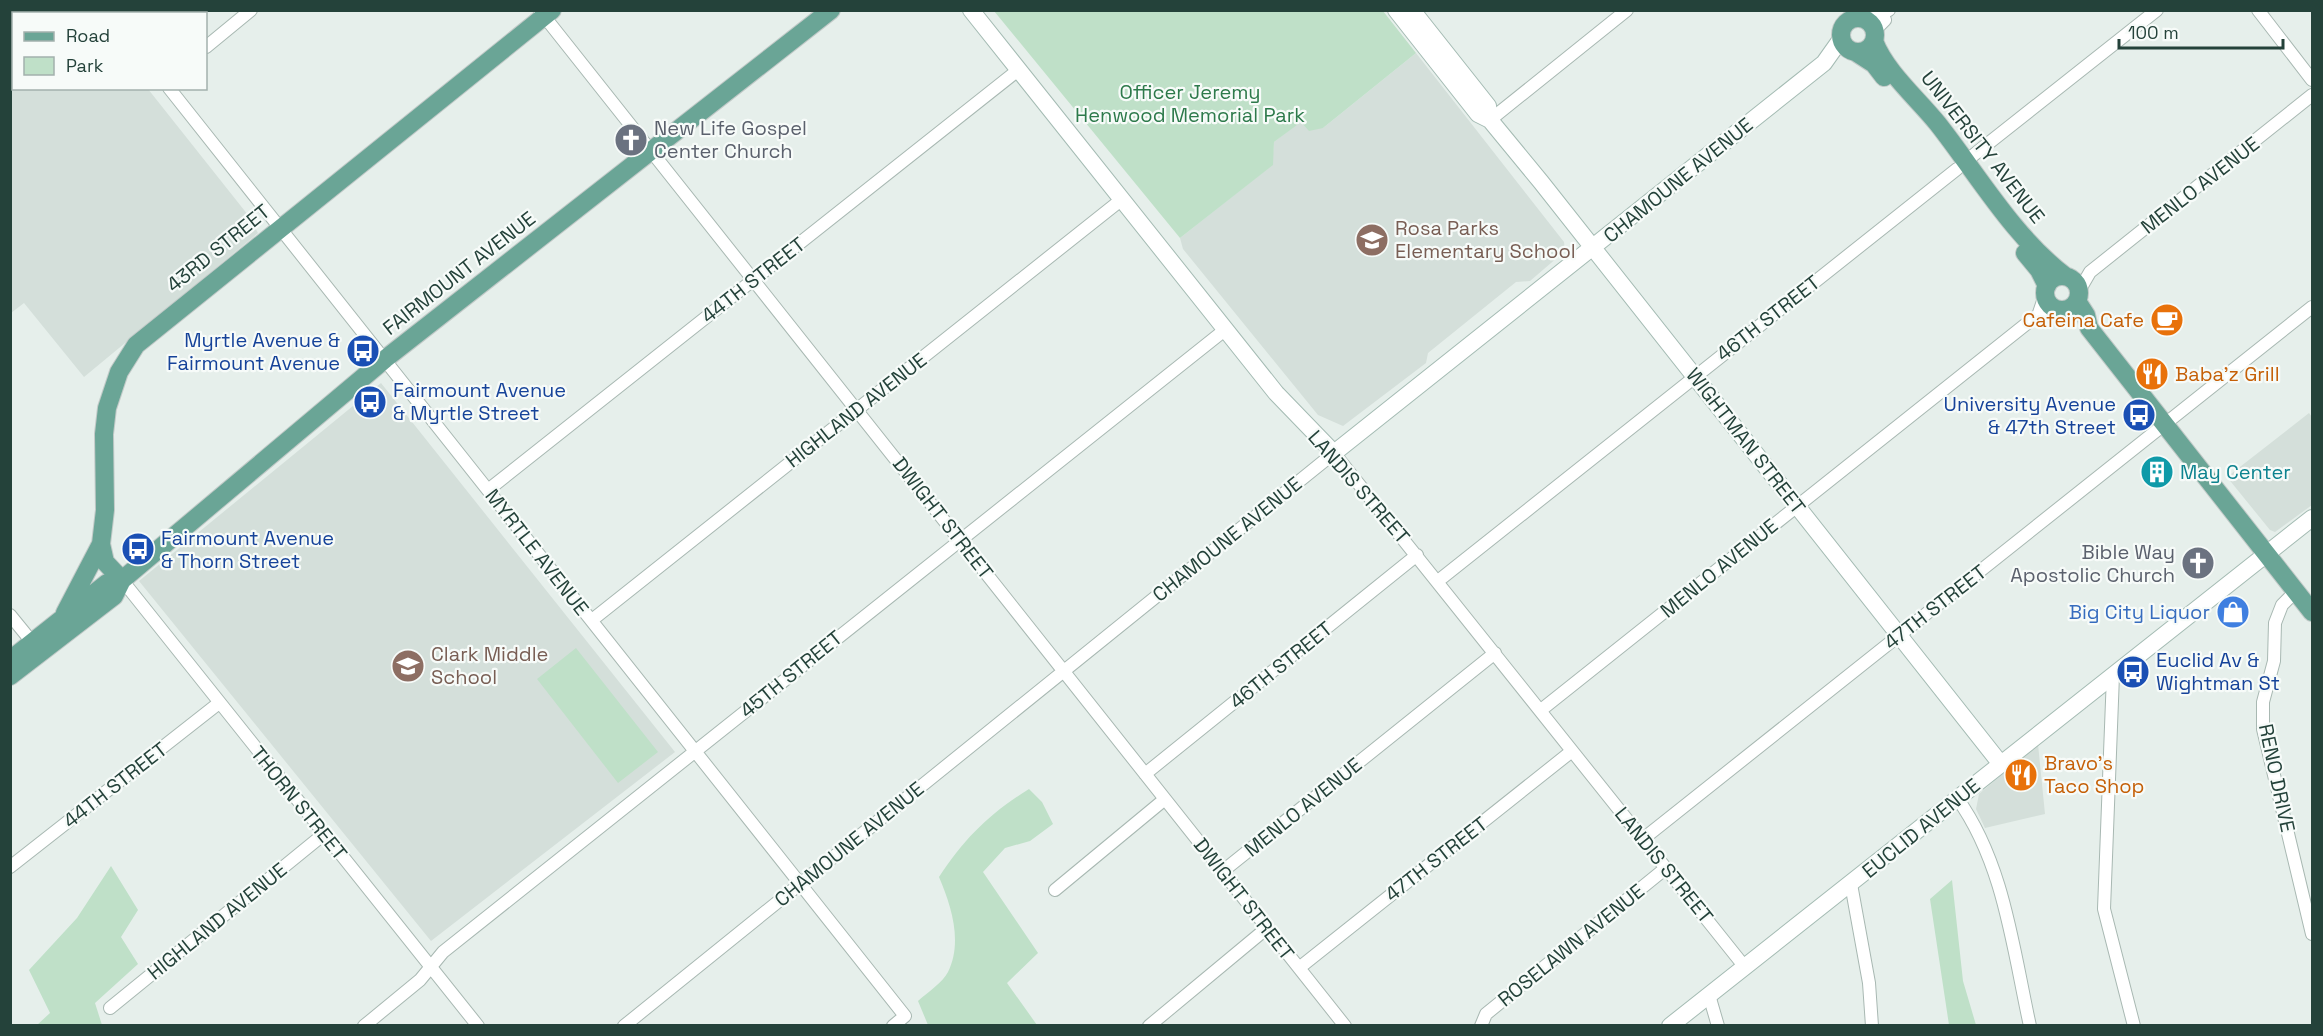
<svg xmlns="http://www.w3.org/2000/svg" width="2323" height="1036" viewBox="0 0 2323 1036" font-family="'Space Grotesk',sans-serif">
<style>
.built{fill:#d4dfda}
.green{fill:#bfe0c8}
.lines{fill:none;stroke-linecap:round;stroke-linejoin:round}
.street-casing{stroke:#a8b8b2;stroke-width:14}
.secondary-casing{stroke:#a4bbb3;stroke-width:18}
.primary-casing{stroke:#c2cac8;stroke-width:20}
.street{stroke:#fff;stroke-width:12}
.secondary{stroke:#fff;stroke-width:16}
.primary{stroke:#6aa596;stroke-width:18}
.labels{text-anchor:middle;stroke-width:4.5;stroke-linejoin:round;paint-order:stroke}
.park-label{font-size:20px;fill:#2d7a4b;stroke:#f7fbf9}
.worship-label{font-size:20px;fill:#5b616d;stroke:#f7fbf9;text-anchor:start}
.street-label{font-size:20px;fill:#24423a;stroke:#f7fbf9}
.education-label{font-size:20px;fill:#785e54;stroke:#f7fbf9;text-anchor:start}
.food-label{font-size:20px;fill:#c56008;stroke:#f7fbf9;text-anchor:start}
.transit-label{font-size:20px;fill:#164399;stroke:#f7fbf9;text-anchor:start}
.culture-label{font-size:20px;fill:#0d838f;stroke:#f7fbf9;text-anchor:start}
.shop-label{font-size:20px;fill:#366cbe;stroke:#f7fbf9;text-anchor:end}
</style>
<rect width="100%" height="100%" fill="#e6efeb"/>
<path class="built" d="M1416,53l148,189 1,9 -35,30 -14,1 -88,71 -2,10 -83,63 -25,-11 -135,-166 -3,-11 92,-73 2,-23 27,-21 22,7z
M13,83l1,5 134,1 100,126 10,18 -174,144 -60,-74 -13,10v-228z
M381,383l294,369 -244,189 -292,-360z
M2309,413l3,4v88l-37,27 -5,-2 -43,-53z
M2038,744l7,70 -60,14 -9,-19 3,-15z"/>
<path class="green" d="M994,11h389l33,42 -93,75 -14,3 -8,-9 -27,20 -1,23 -93,73z
M576,648l82,104 -40,31 -81,-104z
M1029,789l13,13 11,22 -23,17 -25,7 -22,24 55,81 -31,30 30,42h-109l-10,-24c9,-8 25,-19 30,-29 15,-30 3,-67 -9,-95 26,-39 50,-63 90,-88z
M111,866l27,44 -17,27 17,27 -43,39 7,22h-65l13,-12 -21,-43 48,-52z
M1952,880l11,101 13,44h-27l-19,-126z"/>
<g class="lines">
<g class="street-casing">
<path id="street" d="M107,10l2,4
M2258,10l54,70
M540,11l805,1015
M1868,21l21,-11
M1875,30l10,-10 -2,-5
M206,47l45,-37
M169,88l736,928 -12,10
M1490,120l137,-110
M1966,161l191,-151
M2079,291l11,-19 222,-177
M2039,313l7,-21
M488,490l529,-419
M122,580l356,446
M1438,581l519,-412
M2296,591l-14,14 -7,18 -1,38 -11,41v27l49,205
M10,615l22,27
M592,620l529,-420
M2113,675l-9,234 30,117
M1541,710l494,-393 23,-8
M1145,774l272,-219
M1957,798c47,65 56,151 73,228
M1643,839l669,-532
M10,867l209,-164
M1223,871l272,-218
M1851,884l18,99 3,43
M1055,890l110,-91
M1299,968l273,-217
M1709,995l9,31
M110,1008l214,-174
M364,1026l56,-46 23,-28 783,-623
M624,1026l710,-573 410,513
M1149,1026l118,-98
M1481,1026l5,-12 180,-146"/>
</g>
<g class="secondary-casing">
<path id="secondary" d="M971,10l305,383 58,60 490,-390 17,-24
M1396,10l82,104 12,6 51,62 459,581
M1412,10l76,96 2,14
M1670,1026l642,-508"/>
</g>
<g class="primary-casing">
<path id="primary" d="M1841 35a17 17 0 1 1 34 0a17 17 0 1 1-34 0Z
M1874,41c12,31 43,57 64,83 40,51 75,112 127,152
M1857,53l17,11 10,13
M2025,253l14,17 8,16
M2045 293a17 17 0 1 1 34 0a17 17 0 1 1-34 0Z
M2077,301l9,14 3,13 223,284
M101,544l4,18 17,18
M65,613l36,-69 4,-34 -1,-76 3,-26 12,-36 17,-27 416,-335
M10,660l97,-77 15,-3
M10,676l104,-80 8,-16 263,-221 446,-349"/>
</g>
<use href="#street" class="street"/>
<use href="#secondary" class="secondary"/>
<use href="#primary" class="primary"/>
</g>
<defs>
<g id="church-disc" transform="scale(1.725)"><circle r="9.5" fill="#6b7280" stroke="#f7fbf9"/><path d="M-1.2-6h2.4v3.5h3.3v2.4h-3.3V6h-2.4V-.1h-3.3v-2.4h3.3Z" fill="#fff"/></g>
<g id="school-disc" transform="scale(1.725)"><circle r="9.5" fill="#8d6e63" stroke="#f7fbf9"/><path d="M0-5L7-2L0 1L-7-2ZM-4 1L0 2.5L4 1V4Q0 6-4 4Z" fill="#fff"/></g>
<g id="cafe-disc" transform="scale(1.725)"><circle r="9.5" fill="#e8710a" stroke="#f7fbf9"/><path d="M-5.5-4.5H6V0H3Q3 3.5 0 3.5H-2.5Q-5.5 3.5-5.5 0ZM3-3.2v2h1.7v-2ZM-6 4.5H4V6H-6Z" fill="#fff"/></g>
<g id="bus-disc" transform="scale(1.725)"><circle r="9.5" fill="#1a4fb4" stroke="#f7fbf9"/><path d="M-5-6H5V4H4V6H2V4H-2V6H-4V4H-5ZM-3.5-4V0h7V-4ZM-3.5 1.2v1.5H-2V1.2ZM2 1.2v1.5H3.5V1.2Z" fill="#fff"/></g>
<g id="restaurant-disc" transform="scale(1.725)"><circle r="9.5" fill="#e8710a" stroke="#f7fbf9"/><path d="M-5-6h1v4h1v-4h1v4h1v-4h1v5L-1.5 .5V6h-2V.5L-5-1ZM5-6V6H3V1.5H1.5Q1.5-4 5-6Z" fill="#fff"/></g>
<g id="building-disc" transform="scale(1.725)"><circle r="9.5" fill="#0f9aa8" stroke="#f7fbf9"/><path d="M-4-6H4V6H1V3H-1V6H-4ZM-2.5-4.3h1.7v1.8h-1.7ZM.8-4.3h1.7v1.8H.8ZM-2.5-1h1.7V.8h-1.7ZM.8-1h1.7V.8H.8Z" fill="#fff"/></g>
<g id="shop-disc" transform="scale(1.725)"><circle r="9.5" fill="#3f7fe0" stroke="#f7fbf9"/><path d="M-5-2.5h2.3a2.7 3.5 0 0 1 5.4 0H5L5.5 6h-11ZM-1.5-2.5h3a1.5 2.3 0 0 0-3 0Z" fill="#fff"/></g>
</defs>
<g fill-rule="evenodd">
<use href="#church-disc" x="631" y="140"/>
<use href="#school-disc" x="1372" y="240"/>
<use href="#cafe-disc" x="2167" y="320"/>
<use href="#bus-disc" x="363" y="351"/>
<use href="#restaurant-disc" x="2152" y="374"/>
<use href="#bus-disc" x="370" y="402"/>
<use href="#bus-disc" x="2139" y="415"/>
<use href="#building-disc" x="2157" y="472"/>
<use href="#bus-disc" x="138" y="549"/>
<use href="#church-disc" x="2198" y="563"/>
<use href="#shop-disc" x="2233" y="612"/>
<use href="#school-disc" x="408" y="666"/>
<use href="#bus-disc" x="2133" y="672"/>
<use href="#restaurant-disc" x="2021" y="775"/>
</g>
<g class="labels">
<g class="park-label">
<text x="1190" y="99">Officer Jeremy<tspan x="1190" dy="23">Henwood Memorial Park</tspan></text>
</g>
<g class="worship-label">
<text x="654" y="135">New Life Gospel<tspan x="654" dy="23">Center Church</tspan></text>
<text x="2175" y="559" text-anchor="end">Bible Way<tspan x="2175" dy="23">Apostolic Church</tspan></text>
</g>
<g class="street-label">
<text transform="translate(1983 147) rotate(52)" y="7">UNIVERSITY AVENUE</text>
<text transform="translate(1678 180) rotate(-39)" y="7">CHAMOUNE AVENUE</text>
<text transform="translate(2200 185) rotate(-38)" y="7">MENLO AVENUE</text>
<text transform="translate(218 248) rotate(-39)" y="7">43RD STREET</text>
<text transform="translate(459 273) rotate(-38)" y="7">FAIRMOUNT AVENUE</text>
<text transform="translate(753 280) rotate(-38)" y="7">44TH STREET</text>
<text transform="translate(1768 318) rotate(-38)" y="7">46TH STREET</text>
<text transform="translate(856 410) rotate(-38)" y="7">HIGHLAND AVENUE</text>
<text transform="translate(1746 441) rotate(52)" y="7">WIGHTMAN STREET</text>
<text transform="translate(1359 487) rotate(49)" y="7">LANDIS STREET</text>
<text transform="translate(943 518) rotate(52)" y="7">DWIGHT STREET</text>
<text transform="translate(1227 539) rotate(-39)" y="7">CHAMOUNE AVENUE</text>
<text transform="translate(537 552) rotate(52)" y="7">MYRTLE AVENUE</text>
<text transform="translate(1719 568) rotate(-39)" y="7">MENLO AVENUE</text>
<text transform="translate(1935 607) rotate(-38)" y="7">47TH STREET</text>
<text transform="translate(1281 665) rotate(-39)" y="7">46TH STREET</text>
<text transform="translate(791 674) rotate(-39)" y="7">45TH STREET</text>
<text transform="translate(2277 778) rotate(78)" y="7">RENO DRIVE</text>
<text transform="translate(115 785) rotate(-38)" y="7">44TH STREET</text>
<text transform="translate(299 803) rotate(51)" y="7">THORN STREET</text>
<text transform="translate(1303 807) rotate(-39)" y="7">MENLO AVENUE</text>
<text transform="translate(1921 828) rotate(-39)" y="7">EUCLID AVENUE</text>
<text transform="translate(849 844) rotate(-39)" y="7">CHAMOUNE AVENUE</text>
<text transform="translate(1436 859) rotate(-38)" y="7">47TH STREET</text>
<text transform="translate(1664 865) rotate(51)" y="7">LANDIS STREET</text>
<text transform="translate(1244 899) rotate(52)" y="7">DWIGHT STREET</text>
<text transform="translate(217 921) rotate(-39)" y="7">HIGHLAND AVENUE</text>
<text transform="translate(1571 945) rotate(-39)" y="7">ROSELAWN AVENUE</text>
</g>
<g class="education-label">
<text x="1395" y="235">Rosa Parks<tspan x="1395" dy="23">Elementary School</tspan></text>
<text x="431" y="661">Clark Middle<tspan x="431" dy="23">School</tspan></text>
</g>
<g class="food-label">
<text x="2144" y="327" text-anchor="end">Cafeina Cafe</text>
<text x="2175" y="381">Baba'z Grill</text>
<text x="2044" y="770">Bravo's<tspan x="2044" dy="23">Taco Shop</tspan></text>
</g>
<g class="transit-label">
<text x="340" y="347" text-anchor="end">Myrtle Avenue &amp;<tspan x="340" dy="23">Fairmount Avenue</tspan></text>
<text x="393" y="397">Fairmount Avenue<tspan x="393" dy="23">&amp; Myrtle Street</tspan></text>
<text x="2116" y="411" text-anchor="end">University Avenue<tspan x="2116" dy="23">&amp; 47th Street</tspan></text>
<text x="161" y="545">Fairmount Avenue<tspan x="161" dy="23">&amp; Thorn Street</tspan></text>
<text x="2156" y="667">Euclid Av &amp;<tspan x="2156" dy="23">Wightman St</tspan></text>
</g>
<g class="culture-label">
<text x="2180" y="479">May Center</text>
</g>
<g class="shop-label">
<text x="2210" y="619">Big City Liquor</text>
</g>
</g>
<rect width="2323" height="1036" fill="none" stroke="#24423a" stroke-width="24"/>
<rect x="12" y="12" width="195" height="78" fill="#f7fbf9" stroke="#a3b1ad" stroke-width="1.5"/>
<rect x="24" y="32" width="30" height="9" fill="#6aa596" stroke="#a3b1ad" stroke-width="1.5"/>
<text x="66" y="42" font-size="18" fill="#24423a">Road</text>
<rect x="24" y="57" width="30" height="18" fill="#bfe0c8" stroke="#a3b1ad" stroke-width="1.5"/>
<text x="66" y="72" font-size="18" fill="#24423a">Park</text>
<path d="M2119 39v9h164v-9" fill="none" stroke="#24423a" stroke-width="3"/>
<text x="2128" y="39" font-size="18" fill="#24423a" stroke="#f7fbf9" stroke-width="4.5" paint-order="stroke">100 m</text>
</svg>
